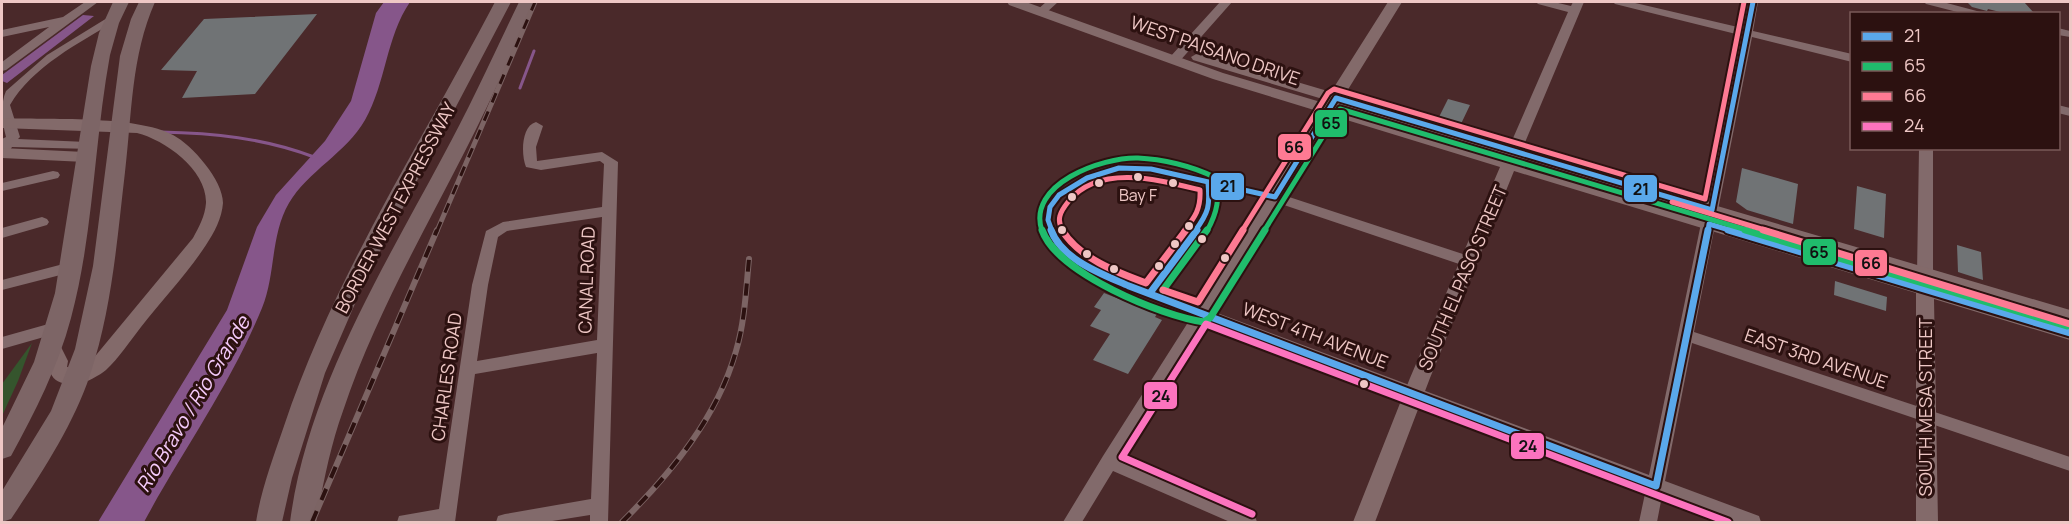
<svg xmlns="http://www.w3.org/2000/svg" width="2072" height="524" viewBox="0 0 2072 524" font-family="Manrope,sans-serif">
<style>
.green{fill:#35552d}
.water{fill:#86568a}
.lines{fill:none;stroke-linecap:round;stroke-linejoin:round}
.stream{stroke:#86568a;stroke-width:3}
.building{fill:#707375}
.minor{fill:#826a6b;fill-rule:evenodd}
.major{fill:#836a6a;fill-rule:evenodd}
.highway{fill:#7d6566;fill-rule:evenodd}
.rail-far1-casing{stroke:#7c6464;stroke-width:5}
.rail-casing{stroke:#7c6464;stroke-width:6}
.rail-far1{stroke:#2c1110;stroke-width:3;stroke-dasharray:10;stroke-linecap:butt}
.rail{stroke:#2c1110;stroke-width:4;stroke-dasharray:12;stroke-linecap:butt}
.bus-1-far1-casing{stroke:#2c1110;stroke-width:9}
.bus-1-casing{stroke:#2c1110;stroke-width:11}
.bus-2-far1-casing{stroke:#2c1110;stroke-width:9}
.bus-2-casing{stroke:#2c1110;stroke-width:11}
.bus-3-far1-casing{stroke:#2c1110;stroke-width:9}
.bus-3-casing{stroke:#2c1110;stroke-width:11}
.bus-4-casing{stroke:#2c1110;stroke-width:11}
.bus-1-far1{stroke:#5aa8eb;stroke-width:5}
.bus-1{stroke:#5aa8eb;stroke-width:7}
.bus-2-far1{stroke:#20bc6c;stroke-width:5}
.bus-2{stroke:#20bc6c;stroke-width:7}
.bus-3-far1{stroke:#fe7a93;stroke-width:5}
.bus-3{stroke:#fe7a93;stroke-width:7}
.bus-4{stroke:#fc73be;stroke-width:7}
.bus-dot{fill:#eec7c5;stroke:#2c1110;stroke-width:2}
.labels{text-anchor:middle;stroke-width:6;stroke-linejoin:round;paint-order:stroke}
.bus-label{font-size:16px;fill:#eec7c5;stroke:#2c1110}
.street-label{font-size:18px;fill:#eec7c5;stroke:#2c1110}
.water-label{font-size:20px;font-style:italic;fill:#f4cafa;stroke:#2c1110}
.line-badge{stroke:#2c1110;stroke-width:2}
.pale-badge-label{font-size:16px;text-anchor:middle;font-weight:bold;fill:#111}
</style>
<rect width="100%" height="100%" fill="#4a292a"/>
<path class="green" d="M32,343l-14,38 -16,35v-32z"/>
<path class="water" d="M384,2h26c-24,35 -24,81 -45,118 -19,33 -57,51 -76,83 -19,33 -13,71 -27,105 -31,76 -79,142 -118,214h-46l129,-212 30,-83 19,-32 49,-54 26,-40 25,-88z
M83,15l11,1 -87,67 -5,-2v-6z"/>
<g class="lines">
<path class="stream" d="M520,88l14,-37
M160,132c53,1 104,6 154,25"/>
</g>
<path class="building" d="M1967,2h57l11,12h-27l-20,-5 -1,2 -15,-4z
M317,14l-62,80 -73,4 15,-27 -36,-1 43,-51z
M1448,99l22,6 -10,21 -22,-7z
M1742,168l56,16 -5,40 -46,-14 -11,-8z
M1857,186l29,8 -2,44 -30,-9z
M1957,245l24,7 2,28 -25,-8z
M1835,281l52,16 -1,14 -52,-16z
M1104,293l53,21 -2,3 7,3 -34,54 -35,-14 17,-26 -20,-8 11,-16 -7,-3z"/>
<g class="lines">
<path class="minor" d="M85,2h13l-92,68 -4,1v-9l47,-35 -47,10v-7l61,-13z
M1046,2h12l-12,11h-8l-2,-2z
M1220,2h12l-54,61h-8v-6z
M1536,2h18l17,4 2,-4h11l-63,150 -7,4 -7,-4 61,-140 -30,-8z
M1613,2h18l111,26 5,-26h11l-5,29 99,23v8l-100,-25 -58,295 376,125v14l-378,-128 -27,138 94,35 2,6h-29l-70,-26 -5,26h-18l7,-33 -440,-168 -85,137 134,58 2,6h-27l-117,-51 -31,51h-19l40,-66 220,-346 6,-4 6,4 -52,85 192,63 3,4 -3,4h-10l-187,-63 -66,108 437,164 91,-440 -125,-31z
M1924,2h19l45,12h-23l-39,-10z
M112,15l6,4 -2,2c-36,21 -84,46 -106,84l10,32 -2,2 69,3 7,4 -2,3 -80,-2 -5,8 -5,1v-17l4,-2c-4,-15 -6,-32 0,-46l41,-36z
M2058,28l12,3v6l-12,-2z
M2058,105l12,3v8l-12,-3z
M536,122l7,4 -7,21 1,14 65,-9 16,10 -10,360h-18v-7l-44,7h-50l2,-6 7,-2 86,-15 6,-146 -122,21 -20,148h-58l2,-6 40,-7 33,-224 14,-54 17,-9 99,-15 2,-43 -4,-3 -59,9 -15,-3c-5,-12 -5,-41 10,-45zM602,217l-5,123 -120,21 11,-76 10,-48 9,-6z
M1919,148h14v126l-3,4h-10l-3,-4z
M53,171l5,1 2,3 -2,3 -56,13v-8z
M42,217l5,2 2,3 -2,3 -45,13v-10z
M71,262l8,5 -3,4 -74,19v-10z
M59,321l6,2 2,4 -2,4 -63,18v-12z"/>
<path class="major" d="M1007,2h19l197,71 101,30 2,-3 -133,-40 -2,-3 7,-4 133,39 57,-90h14l-58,94 726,214v14l-136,-41v2l136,41v14l-136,-41 4,223h-22v-229l-402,-122 -84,207 -55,144h-22l57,-144 90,-211 -287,-88 -204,-74zM1339,104l166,50 -1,3 -167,-50zM1520,158l397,120 -1,2 -398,-119z
M2,118c45,2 134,-3 171,17 19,10 50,45 50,68 -1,15 -9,30 -17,42 -19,29 -44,55 -65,82 -11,14 -22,31 -35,43 -6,5 -20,13 -28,14 -33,2 -26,-15 -36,-36l3,-5 7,-2 7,2 9,18 -1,6 9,1 16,-8 101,-122c6,-11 12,-22 13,-35 1,-33 -41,-63 -69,-70l-135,-5z
M2,148l83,4 8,5 -8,5 -83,-4z"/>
<path class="highway" d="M113,2h16l-10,21 -9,32c-16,87 -16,177 -39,263 -13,49 -36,94 -60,138l-9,3v-31l32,-66 21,-69 36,-227 8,-33z
M139,2h16c-24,54 -23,112 -30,170 -8,68 -13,137 -35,203 -17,51 -49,99 -79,144l-9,3v-31l49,-80 24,-62 18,-83 27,-210 11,-37z
M495,2h16l-144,274 -42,97 -33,105 -10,44h-26c5,-32 17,-64 28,-96 50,-150 138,-284 211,-424z
M519,2h16c-23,51 -46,103 -72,153 -43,84 -90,166 -120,256 -13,36 -20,74 -27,111h-26c17,-130 91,-250 152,-364 28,-51 52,-104 77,-156z"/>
<g class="rail-far1-casing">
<path id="rail-far1" d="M437,231l98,-229"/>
</g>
<g class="rail-casing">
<path id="rail" d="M312,522l125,-292
M622,522c49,-49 95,-104 114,-171 9,-30 10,-62 13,-92"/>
</g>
<use href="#rail-far1" class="rail-far1"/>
<use href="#rail" class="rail"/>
<g class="bus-1-far1-casing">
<path id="bus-1-far1" d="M1052,231l-4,-11 2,-13 9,-12 28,-17 32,-10 32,1 124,28 61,-99 376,112 41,-208
M1195,231c14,-19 15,-25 13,-48
M1708,231l1,-7 24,7"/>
</g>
<g class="bus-1-casing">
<path id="bus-1" d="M1051,230c11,30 51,44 78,56l527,200 52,-256
M1728,230l342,103
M1150,293l47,-63"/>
</g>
<g class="bus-2-far1-casing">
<path id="bus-2-far1" d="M1042,231c-16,-47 60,-74 96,-73 24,1 54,8 76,19 7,20 3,36 -7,54
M1264,231l76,-122 410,122"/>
</g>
<g class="bus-2-casing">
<path id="bus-2" d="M1042,230c15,43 119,86 162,92l6,-4 55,-88
M1745,230l322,96
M1163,290l44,-60"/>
</g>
<g class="bus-3-far1-casing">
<path id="bus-3-far1" d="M1672,202l96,29
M1063,231c-7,-11 -3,-19 5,-29 31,-39 92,-22 132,-12 1,19 -5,27 -16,41
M1242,231l86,-138 6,-4 371,110 39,-197"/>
</g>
<g class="bus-3-casing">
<path id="bus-3" d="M1062,230c17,28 54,42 84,53l40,-53
M1763,230l307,94
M1163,290l35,12 45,-72"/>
</g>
<g class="bus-4-casing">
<path id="bus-4" d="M1252,514l-130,-57 84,-133 522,198"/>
</g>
<use href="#bus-1-far1" class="bus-1-far1"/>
<use href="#bus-1" class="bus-1"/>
<use href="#bus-2-far1" class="bus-2-far1"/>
<use href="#bus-2" class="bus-2"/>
<use href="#bus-3-far1" class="bus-3-far1"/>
<use href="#bus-3" class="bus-3"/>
<use href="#bus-4" class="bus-4"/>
</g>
<g class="bus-dot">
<circle cx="1138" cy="177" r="5"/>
<circle cx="1099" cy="183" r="5"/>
<circle cx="1173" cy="183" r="5"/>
<circle cx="1072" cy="197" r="5"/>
<circle cx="1189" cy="226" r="5"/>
<circle cx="1062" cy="230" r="5"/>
<circle cx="1202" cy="239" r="5"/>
<circle cx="1175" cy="244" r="5"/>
<circle cx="1087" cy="254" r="5"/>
<circle cx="1225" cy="258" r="5"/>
<circle cx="1159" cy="266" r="5"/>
<circle cx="1114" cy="269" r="5"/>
<circle cx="1364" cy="384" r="5"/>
</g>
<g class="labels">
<g class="bus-label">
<text x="1138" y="201">Bay F</text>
</g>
<g class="street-label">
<text transform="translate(1215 51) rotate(19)" y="6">WEST PAISANO DRIVE</text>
<text transform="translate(396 208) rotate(-62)" y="6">BORDER WEST EXPRESSWAY</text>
<text transform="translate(1463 278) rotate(-67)" y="6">SOUTH EL PASO STREET</text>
<text transform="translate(587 280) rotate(-88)" y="6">CANAL ROAD</text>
<text transform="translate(1315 336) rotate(21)" y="6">WEST 4TH AVENUE</text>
<text transform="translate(1816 359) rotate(19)" y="6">EAST 3RD AVENUE</text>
<text transform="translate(447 377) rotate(-82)" y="6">CHARLES ROAD</text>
<text transform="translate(1926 407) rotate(-90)" y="6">SOUTH MESA STREET</text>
</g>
<g class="water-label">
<text transform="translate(193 404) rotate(-59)" y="7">Río Bravo / Rio Grande</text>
</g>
</g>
<g class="line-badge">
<rect x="1314" y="109" width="34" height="29" rx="6" fill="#20bc6c"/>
<rect x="1277" y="133" width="35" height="28" rx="6" fill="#fe7a93"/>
<rect x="1210" y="172" width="35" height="29" rx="6" fill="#5aa8eb"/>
<rect x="1623" y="174" width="35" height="29" rx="6" fill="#5aa8eb"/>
<rect x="1802" y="238" width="35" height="28" rx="6" fill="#20bc6c"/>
<rect x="1854" y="249" width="34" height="28" rx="6" fill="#fe7a93"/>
<rect x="1143" y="381" width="35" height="29" rx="6" fill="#fc73be"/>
<rect x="1510" y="432" width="35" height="28" rx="6" fill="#fc73be"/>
</g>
<g class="pale-badge-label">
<text x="1331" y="129">65</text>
<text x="1294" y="153">66</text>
<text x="1228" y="192">21</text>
<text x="1641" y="195">21</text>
<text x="1819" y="258">65</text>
<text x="1871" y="269">66</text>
<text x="1161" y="402">24</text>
<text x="1528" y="452">24</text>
</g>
<rect width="2072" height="524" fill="none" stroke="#eec7c5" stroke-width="6"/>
<rect x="1850" y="12" width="210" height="138" fill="#2c1110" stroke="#7a5a58" stroke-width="1.5"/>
<rect x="1862" y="32" width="30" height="9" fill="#5aa8eb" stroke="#7a5a58" stroke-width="1.5"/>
<text x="1904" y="42" font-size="18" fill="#eec7c5">21</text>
<rect x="1862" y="62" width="30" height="9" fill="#20bc6c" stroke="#7a5a58" stroke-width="1.5"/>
<text x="1904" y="72" font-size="18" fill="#eec7c5">65</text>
<rect x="1862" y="92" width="30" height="9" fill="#fe7a93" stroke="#7a5a58" stroke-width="1.5"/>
<text x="1904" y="102" font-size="18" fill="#eec7c5">66</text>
<rect x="1862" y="122" width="30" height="9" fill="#fc73be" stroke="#7a5a58" stroke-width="1.5"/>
<text x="1904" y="132" font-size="18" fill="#eec7c5">24</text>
</svg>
